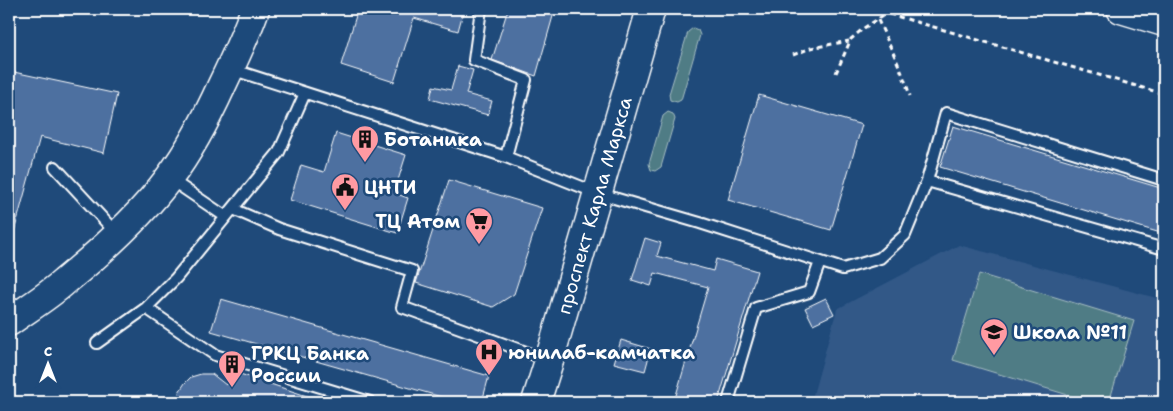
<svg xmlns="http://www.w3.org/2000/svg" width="1173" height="411" viewBox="0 0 1173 411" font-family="'Shantell Sans',sans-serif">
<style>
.built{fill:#315887}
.green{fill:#4f7c85;stroke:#a7bec2}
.building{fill:#4e70a0;stroke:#fff}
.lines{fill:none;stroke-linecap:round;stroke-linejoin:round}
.lane-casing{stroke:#fff;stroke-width:14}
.secondary-casing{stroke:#fff;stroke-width:31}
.path{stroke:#fff;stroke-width:3;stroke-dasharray:5 4;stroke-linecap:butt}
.lane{stroke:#1f4a7a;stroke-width:10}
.secondary{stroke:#1f4a7a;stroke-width:28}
.labels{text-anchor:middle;stroke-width:5;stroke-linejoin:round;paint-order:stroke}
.poi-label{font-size:19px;font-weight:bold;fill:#fff;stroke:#1f4a7a;text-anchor:start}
.street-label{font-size:19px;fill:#fff;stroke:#1f4a7a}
</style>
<rect width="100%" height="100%" fill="#1f4a7a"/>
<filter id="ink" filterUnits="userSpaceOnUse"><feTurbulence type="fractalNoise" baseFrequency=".02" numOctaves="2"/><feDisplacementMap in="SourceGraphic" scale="10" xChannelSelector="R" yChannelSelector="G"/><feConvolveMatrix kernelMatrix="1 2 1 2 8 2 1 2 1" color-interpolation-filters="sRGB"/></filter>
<g filter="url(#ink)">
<path class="built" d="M959,245l205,55v102h-353l26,-93z"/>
<path class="green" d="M693,28l5,2 2,5 -19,65 -4,2 -7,-2 -1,-6 19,-62z
M668,112l5,2 2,5 -14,48 -6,4 -4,-1 -2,-6 14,-48z
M979,274l155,47 -25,81h-18l-138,-42z"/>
<path class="building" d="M358,9h31l9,2v-2h66l-6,22 -44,-13 -20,64 -53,-17z
M508,9h47l-19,67 -44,-16z
M458,66l15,4 -7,24 26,7 -4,14 -58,-16 3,-13 18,4z
M9,71l108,23 -13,59 -64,-16 -26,95h-5z
M759,95l103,30 -31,105 -103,-30z
M953,126l211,63v45l-224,-67z
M336,133l70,22 -12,38 14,5 -11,35 -107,-33 11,-35 23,7z
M449,180l93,28 -28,86 -21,13 -77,-24z
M645,238l16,5 -4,13 56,15 3,-12 41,12 -39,131h-44l34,-115 -53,-14 -4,13 -19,-6z
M826,298l8,16 -21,10 -8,-16z
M221,299l268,77 -7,26h-23l-248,-71z
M621,340l30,9 -6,22 -31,-8z
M201,374h11l14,11 14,-11 76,25 -1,3h-135l-1,-10 6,-9 6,-6z"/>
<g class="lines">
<g class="lane-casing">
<path id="lane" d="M481,9l-7,51 52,20 -20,77
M231,69l275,88 91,36 103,30 143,46 37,-11 25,-23 22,-54 19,-68 218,67
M55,167l62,67
M170,179l56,38
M927,181l237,68
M233,209l46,20 133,42 -10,36 146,53
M146,308l69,47 155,47
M97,343l49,-35 30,-30 103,-126 26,-59
M728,402l28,-94 53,-16 11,-30"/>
</g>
<g class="secondary-casing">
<g id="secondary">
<path d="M1121,9l43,13"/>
<path d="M9,322c18,-13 38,-25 55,-40 38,-31 76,-65 105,-104 22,-29 38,-60 53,-93 12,-25 24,-50 33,-76"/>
<path id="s1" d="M536,402l13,-41 102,-352"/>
</g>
</g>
<path class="path" d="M872,9l292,85
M878,20c11,25 24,49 32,76
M793,55l18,-7 38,-7
M836,73l15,-34 13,-11 23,-15"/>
<use href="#lane" class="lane"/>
<use href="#secondary" class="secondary"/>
</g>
</g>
<defs>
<g id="building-pin" transform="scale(1.4375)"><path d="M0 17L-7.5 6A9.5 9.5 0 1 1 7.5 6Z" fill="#ff9aa2" stroke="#1f4a7a"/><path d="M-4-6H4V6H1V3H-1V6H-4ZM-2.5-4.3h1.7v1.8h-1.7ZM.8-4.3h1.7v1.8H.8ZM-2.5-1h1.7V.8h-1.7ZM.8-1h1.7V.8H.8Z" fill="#111"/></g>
<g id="civic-pin" transform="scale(1.4375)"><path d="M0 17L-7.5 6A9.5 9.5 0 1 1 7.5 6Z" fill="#ff9aa2" stroke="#1f4a7a"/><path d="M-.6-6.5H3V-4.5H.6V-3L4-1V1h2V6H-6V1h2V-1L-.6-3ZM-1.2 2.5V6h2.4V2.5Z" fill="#111"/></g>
<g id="supermarket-pin" transform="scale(1.4375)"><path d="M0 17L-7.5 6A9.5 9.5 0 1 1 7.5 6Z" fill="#ff9aa2" stroke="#1f4a7a"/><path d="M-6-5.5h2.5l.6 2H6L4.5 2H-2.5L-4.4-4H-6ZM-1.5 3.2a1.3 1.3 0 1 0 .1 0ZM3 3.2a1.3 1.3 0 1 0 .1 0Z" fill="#111"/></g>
<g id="school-pin" transform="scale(1.4375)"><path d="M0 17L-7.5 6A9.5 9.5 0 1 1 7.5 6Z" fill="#ff9aa2" stroke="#1f4a7a"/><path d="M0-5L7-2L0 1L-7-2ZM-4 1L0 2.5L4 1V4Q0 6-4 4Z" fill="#111"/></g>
<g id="hospital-pin" transform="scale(1.4375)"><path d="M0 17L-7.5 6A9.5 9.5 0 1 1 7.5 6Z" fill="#ff9aa2" stroke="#1f4a7a"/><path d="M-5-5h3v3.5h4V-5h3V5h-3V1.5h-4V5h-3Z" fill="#111"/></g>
</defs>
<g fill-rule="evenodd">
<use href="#building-pin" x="365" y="139"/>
<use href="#civic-pin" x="345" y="187"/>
<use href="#supermarket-pin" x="479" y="221"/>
<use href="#school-pin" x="994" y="332"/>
<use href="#hospital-pin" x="489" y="352"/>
<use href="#building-pin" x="232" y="364"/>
</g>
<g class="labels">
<g class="poi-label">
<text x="384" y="146">Ботаника</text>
<text x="364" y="194">ЦНТИ</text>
<text x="460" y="228" text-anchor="end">ТЦ Атом</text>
<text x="1013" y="339">Школа №11</text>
<text x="508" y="359">юнилаб-камчатка</text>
<text x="251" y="360">ГРКЦ Банка<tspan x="251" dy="22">России</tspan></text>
</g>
<g class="street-label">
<text dy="7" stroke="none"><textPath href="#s1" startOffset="205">проспект Карла Маркса</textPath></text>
</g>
</g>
<rect width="1173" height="411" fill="none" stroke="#1f4a7a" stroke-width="30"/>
<rect x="15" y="15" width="1143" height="381" fill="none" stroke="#fff" stroke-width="2" filter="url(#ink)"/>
<g transform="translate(48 364)" stroke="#1f4a7a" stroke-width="4" paint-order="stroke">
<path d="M0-4L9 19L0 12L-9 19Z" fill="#ffffff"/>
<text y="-8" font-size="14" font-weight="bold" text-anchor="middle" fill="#ffffff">С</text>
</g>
</svg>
